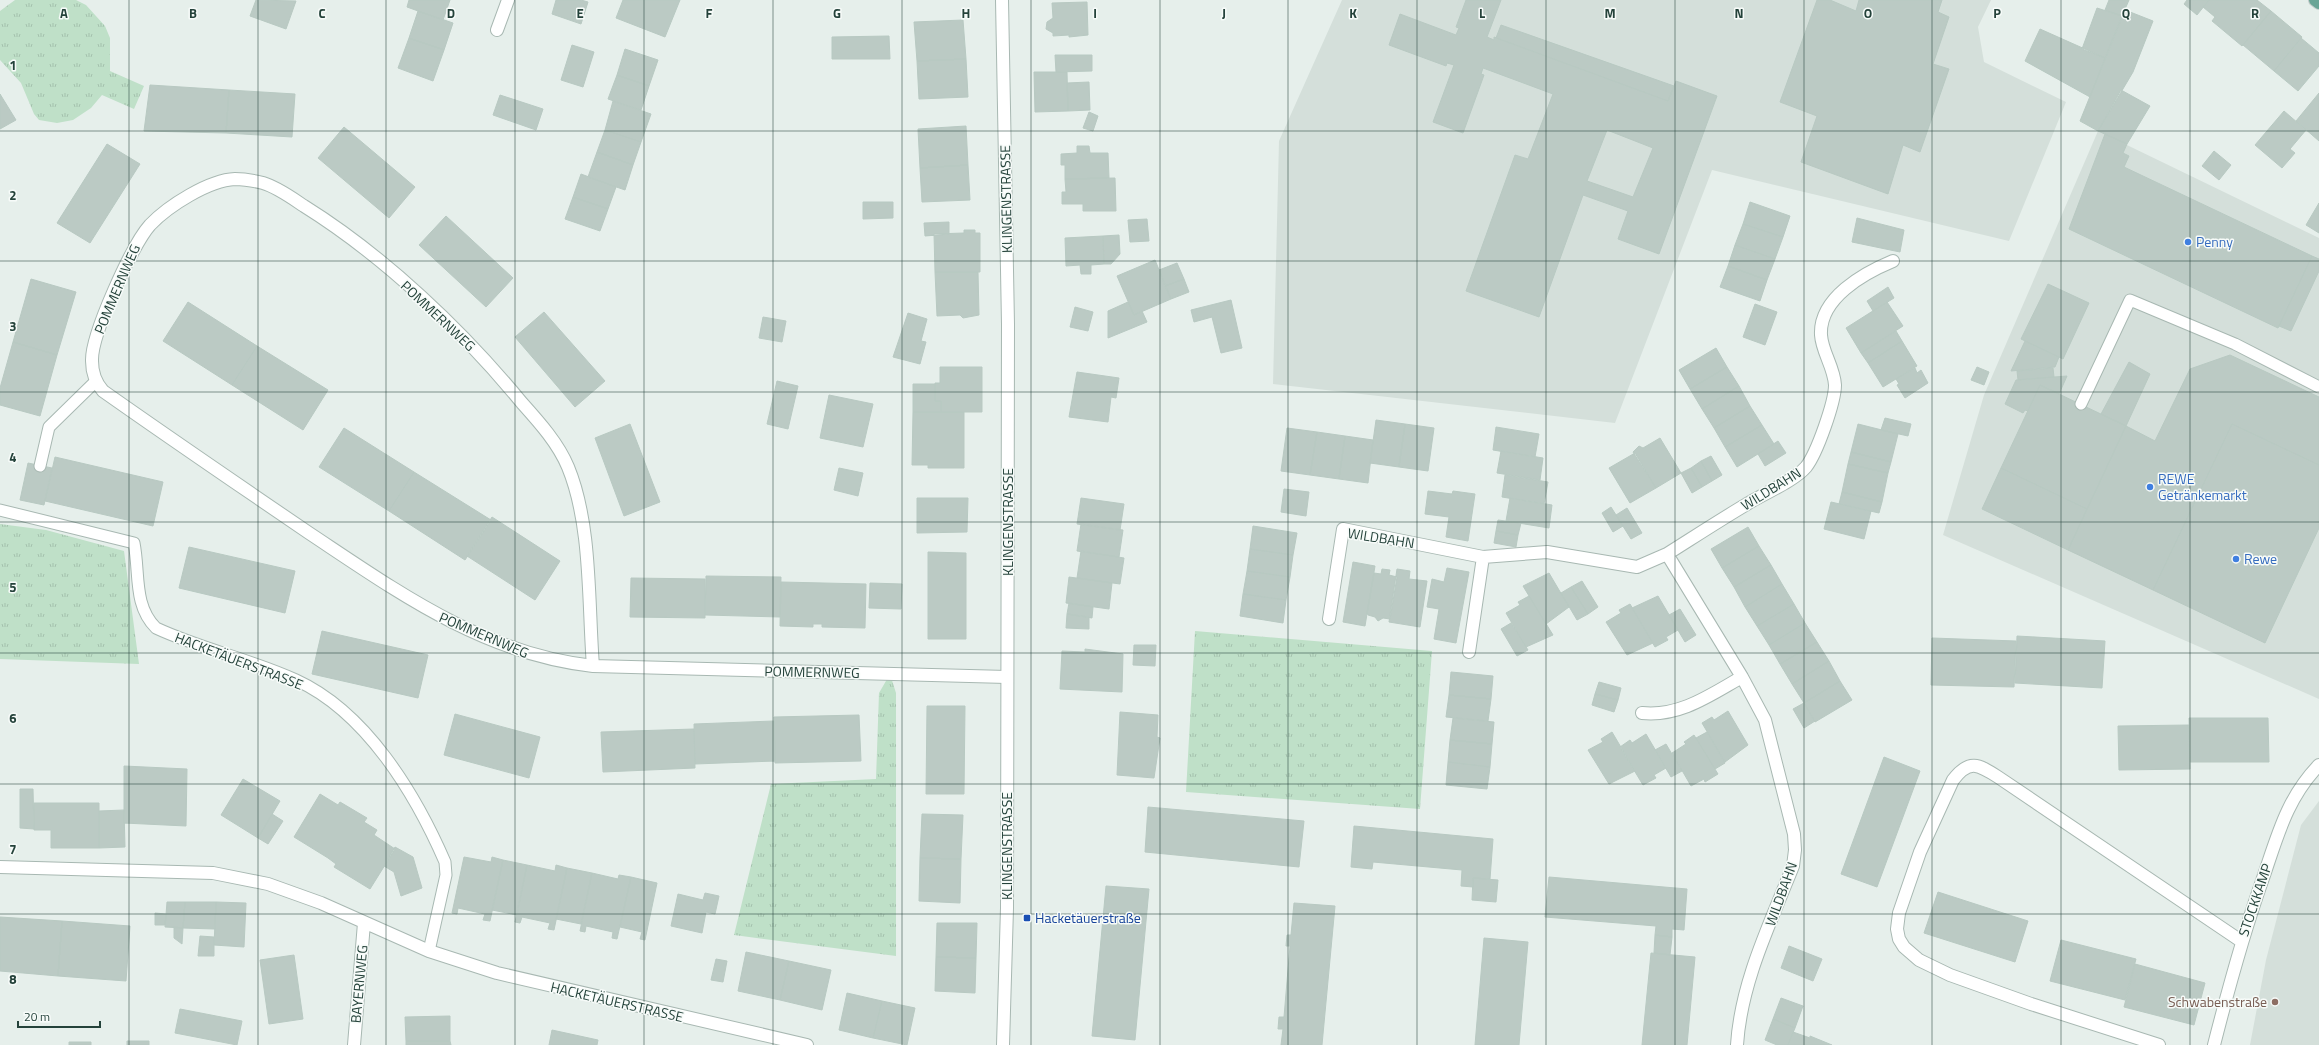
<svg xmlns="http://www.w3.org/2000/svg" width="2319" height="1045" viewBox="0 0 2319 1045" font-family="'Titillium Web',sans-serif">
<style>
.built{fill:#d4dfda}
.park{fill:url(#park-tufts)}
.building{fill:#bbcac4;stroke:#b8c9c2;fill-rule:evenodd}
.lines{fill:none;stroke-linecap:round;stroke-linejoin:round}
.service-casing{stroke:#a8b8b2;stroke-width:13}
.minor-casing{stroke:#a8b8b2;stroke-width:14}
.tertiary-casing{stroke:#a8b8b2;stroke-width:14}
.primary-casing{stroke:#c2cac8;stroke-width:14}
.service{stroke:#fff;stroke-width:11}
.minor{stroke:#fff;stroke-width:12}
.tertiary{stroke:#fff;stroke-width:12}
.primary{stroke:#6aa596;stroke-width:12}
.grid{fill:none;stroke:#24423a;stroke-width:1;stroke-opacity:0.55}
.shop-dot{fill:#3f7fe0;stroke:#f7fbf9;stroke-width:1.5}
.transit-dot{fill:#1a4fb4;stroke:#f7fbf9;stroke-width:1.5}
.education-dot{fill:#8d6e63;stroke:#f7fbf9;stroke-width:1.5}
.labels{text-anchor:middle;stroke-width:3;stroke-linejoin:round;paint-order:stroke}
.street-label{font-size:14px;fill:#24423a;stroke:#f7fbf9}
.shop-label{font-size:14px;fill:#366cbe;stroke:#f7fbf9;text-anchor:start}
.transit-label{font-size:14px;fill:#164399;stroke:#f7fbf9;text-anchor:start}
.education-label{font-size:14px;fill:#785e54;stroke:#f7fbf9;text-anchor:end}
.grid-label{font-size:13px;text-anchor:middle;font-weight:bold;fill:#24423a;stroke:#f7fbf9;stroke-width:3;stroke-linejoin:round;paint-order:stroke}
</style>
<defs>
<pattern id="park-tufts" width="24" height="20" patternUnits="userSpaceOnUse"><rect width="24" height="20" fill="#bfe0c8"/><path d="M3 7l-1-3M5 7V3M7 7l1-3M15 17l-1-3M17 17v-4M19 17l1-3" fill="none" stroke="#a4c1ad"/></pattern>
</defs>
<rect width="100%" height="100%" fill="#e6efeb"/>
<path class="built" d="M1342,0h649l-13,27 6,35 82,40 -57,139 -297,-71 -97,253 -342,-39 6,-243z
M2098,131l221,107v461l-376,-164 41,-140z
M2319,801v244h-69l16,-85 35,-135z"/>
<path class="park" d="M15,0h61l10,5 19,21 5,12v33l34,15 -10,23 -32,-14 -11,13 -18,12 -16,3 -18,-3 -5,-6 -13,-31 -21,-23v-49z
M0,524l46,6 78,21 15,113 -139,-5z
M1195,631l237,20 -12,158 -234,-17z
M890,674l6,19v263l-162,-21 37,-151 105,-5 3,-86z"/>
<path class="building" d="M256,0l40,1 -10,28 -36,-13z
M409,0h41l-7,20 -36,-13z
M556,0h25l7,2 -7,22 -29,-10z
M623,0h57l-15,37 -49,-19z
M1466,0h35l-14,37 7,3v-3l174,64 8,-20 41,15 -58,158 -41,-15 10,-28 -45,-16 -44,122 -73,-26 49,-136 13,4 25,-65 -70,-26 -2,6 3,1 -21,58 -30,-11 21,-57 -7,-2 -1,3 -57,-21 11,-31 56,21 3,-7 -3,-1zM1607,130l46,18 -20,49 -46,-16z
M1817,0h13l26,11 3,-11h83l-4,12 11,5 -16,47 16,5 -29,83 -17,-7 -15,49 -87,-32 16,-46 -37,-14z
M2109,0h20l-7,16 -17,-6z
M2209,0h48l14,11 -29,35 -30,-25 3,-4 -12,-10z
M2209,0l-12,15 -13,-11 3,-4z
M1087,2l1,33 -19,2v-2l-16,1v-3l-7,-4 1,-7 6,-4 -1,-15z
M2097,8l25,8 -17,42 -23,-9z
M2125,10l28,11 -20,51 -35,59 -18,-10z
M418,11l35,12 -9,27 -35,-12z
M2271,11l31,26 -28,34 -31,-26z
M963,20l3,39 -49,2 -3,-39z
M1501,25l173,61 -6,15 -172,-63z
M2040,29l65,29 -15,39 -65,-36z
M889,36l1,23h-58v-22z
M409,38l35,12 -11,31 -35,-13z
M2301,38l18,15v13l-21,25 -24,-20z
M572,45l22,7 -11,35 -22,-7z
M625,49l33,11 -9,26 -32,-11z
M1055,55h37v16l-36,1z
M966,59l2,38 -49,2 -2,-38z
M1034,72h33l1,39 -33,1z
M617,75l32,11 -8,24 -33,-11z
M1089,82l1,28 -22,1 -1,-28z
M150,85l79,5 -3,43 -82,-2z
M229,90l66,4 -3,43 -66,-4z
M2121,90l29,16 -23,38 -29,-13z
M2319,93v48l-23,-20z
M0,94l16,26 -16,9z
M500,95l43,14 -7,21 -43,-15z
M613,101l38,13 -10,28 -36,-12z
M2284,111l22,19 -16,19 5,4 -13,15 -27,-23z
M1089,112l9,4 -5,15 -10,-3z
M966,126l2,39 -48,3 -2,-39z
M344,127l71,60 -26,31 -71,-60z
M605,130l36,12 -8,23 -36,-13z
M2105,134l22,10 -4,9 6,3 -5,11 188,89 -34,72 -209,-99z
M107,144l33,20 -50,79 -33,-20z
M1077,146h12l1,7h18l1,25 -44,1v-14h-4v-11l16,-1z
M2214,151l17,14 -12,15 -17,-14z
M597,152l36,13 -8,25 -37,-13z
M968,165l2,35 -48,2 -2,-34z
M581,174l35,13 -8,22 -35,-12z
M1115,178l1,33h-33v-7h-21v-12h4l-1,-13z
M573,197l35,12 -8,22 -35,-12z
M863,202h30v16l-30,1z
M1750,202l40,14 -7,21 -40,-13z
M2319,203v30l-13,-8z
M446,216l67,62 -27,29 -67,-62z
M1857,218l47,12 -4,22 -48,-10z
M1147,219l2,22 -19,1 -2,-22z
M949,222v12l-24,2 -1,-13z
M1743,224l40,13 -8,22 -40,-14z
M964,230h11v3h5v39h-45l-1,-38 30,-1z
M1119,235l1,19 -9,10h-7l-1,-28z
M1103,236l1,28 -13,1v9h-10l-1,-9 -14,1 -1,-28z
M1735,245l40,14 -8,21 -39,-14z
M2312,256l7,3v12l-28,60 -12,-5z
M1155,260l16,39 -37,16 -17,-39z
M1177,263l7,16 -19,7 -6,-16z
M1728,266l39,14 -7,21 -40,-14z
M935,272h43l1,43 -16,3 -3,-3 -23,1z
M31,279l45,13 -19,63 -44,-13z
M1184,279l5,13 -18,7 -6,-13z
M2048,284l41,19 -26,56 -42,-20z
M1888,287l6,11 -21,13 -6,-10z
M1231,300l11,48 -21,5 -9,-36 -18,5 -3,-12z
M188,302l69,44 -25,39 -69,-44z
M1128,302l6,13 8,-4 5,11 -39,16v-27z
M1887,302l16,24 -42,27 -15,-25z
M1755,304l22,8 -12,33 -22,-8z
M1075,307l18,5 -5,19 -18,-4z
M544,312l61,69 -30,26 -60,-70z
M908,313l19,6 -6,22 5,1 -6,22 -27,-7z
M763,317l23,4 -4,21 -23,-4z
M1896,331l6,10 -34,22 -7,-10z
M1902,341l15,25 -34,21 -15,-24z
M2025,341l34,16 -4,10 -44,4z
M13,342l44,13 -17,61 -40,-11v-17z
M257,346l71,44 -25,40 -71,-45z
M1716,348l11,19 -37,22 -11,-19z
M2230,355l89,42v68l-87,-41 -79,166 -85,-40 58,-124 29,15 35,-72z
M2129,362l21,12 -24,52 -25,-12z
M940,367h42v45h-41v-11h-6v-18h5z
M1727,367l12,19 -37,23 -12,-20z
M1977,367l12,5 -5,13 -13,-5z
M1915,368l2,5 4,-3 7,13 -23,15 -8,-13 2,-1 -3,-5z
M2053,368l1,9 -36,3 -1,-9z
M1077,372l42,6 -3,20 -5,-1 -3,25 -39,-5z
M2067,376l-8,18 -19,-9 -12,26 -3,-1 -2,3 -18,-9 11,-24z
M777,381l21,5 -10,43 -21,-5z
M913,384h22v17h6v11h-28z
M2040,385l86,41 -39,83 -86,-41z
M1739,386l11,20 -36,22 -12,-19z
M829,395l44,9 -10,43 -43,-9z
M1750,406l12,19 -37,22 -11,-19z
M913,412h51v56h-36v-3h-16z
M1885,418l26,6 -3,12 -27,-6z
M1376,420l29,4 -6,43 -29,-4z
M630,424l30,78 -36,14 -29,-78z
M1405,424l29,4 -6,43 -29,-4z
M1858,424l40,10 -7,28 -40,-10z
M2232,424l87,41v63l-54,115 -112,-53z
M1762,425l12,19 -37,23 -12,-20z
M1496,427l43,7 -4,23 -42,-7z
M344,428l70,44 -25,39 -70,-44z
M1287,428l30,4 -7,43 -29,-4z
M1317,432l28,4 -6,43 -29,-4z
M1345,436l28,4 -5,43 -29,-4z
M1660,438l21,35 -25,15 -23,-36 6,-6 4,2z
M1778,441l8,12 -21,13 -7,-12z
M1501,451l42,7 -3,22 -43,-7z
M1851,452l40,10 -3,11 -40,-9z
M1635,453l21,35 -26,15 -21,-35z
M1711,456l11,19 -10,6 -11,-20z
M55,457l108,25 -10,44 -108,-25z
M1701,461l11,20 -10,6 -11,-19z
M28,463l24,5 -8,37 -24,-5z
M1848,464l40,9 -6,29 -40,-10z
M839,468l24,5 -5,23 -24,-6z
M1691,468l11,19 -10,6 -11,-20z
M2001,468l86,41 -19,41 -86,-41z
M414,472l77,48 -26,40 -76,-49z
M1505,475l43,7 -4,22 -42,-7z
M1284,489l25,3 -3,24 -25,-4z
M1428,491l24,3 1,-3 22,3 -7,47 -22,-4 3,-20 -24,-3z
M1842,492l40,10 -3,11 -40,-9z
M917,498h51l-1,34 -50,1z
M1081,498l43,6 -4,26 -43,-6z
M1510,498l42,7 -3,23 -43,-7z
M1831,502l40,9 -7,28 -40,-10z
M1611,507l12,19 -10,6 -11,-19z
M1627,508l15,25 -11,6 -15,-24z
M492,517l68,44 -25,39 -68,-44z
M1498,520l23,3 -3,12 -22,-4z
M1081,524l42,6 -4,27 -42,-6z
M1253,526l44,7 -4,22 -43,-6z
M1748,527l11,19 -37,22 -11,-19z
M1496,531l22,4 -2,12 -22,-4z
M1759,546l12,19 -37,22 -12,-19z
M189,547l106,24 -10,42 -106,-25z
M1250,549l43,6 -3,22 -43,-6z
M1081,551l43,7 -4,26 -43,-6z
M928,552l38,1v86h-38z
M1353,562l22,4 -10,60 -22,-4z
M1771,565l11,19 -37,23 -11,-20z
M1447,568l22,4 -13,71 -22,-4 5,-30 -12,-2 5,-28 12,3z
M1382,569l8,1 -1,5 8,2 -7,42 -7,-1 -5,3 -3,-4 -7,-2 -1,-2 7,-40 7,1z
M1397,569l13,2 -1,8 18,2 -7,46 -31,-5z
M1247,571l43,6 -4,23 -43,-6z
M1549,573l20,34 -23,17 -23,-38z
M706,576l75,1 -1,40 -75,-2z
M1069,577l43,6 -3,26 -43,-6z
M631,578l74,1v39l-75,-1z
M1582,581l16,26 -10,7 -17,-27z
M781,582l85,2 -1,44 -43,-1v-3h-9v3l-33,-1z
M870,583l32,1 -1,25 -32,-1z
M1782,584l12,20 -37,22 -12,-19z
M1571,587l17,27 -11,6 -16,-27z
M1243,594l43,6 -3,23 -43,-7z
M1529,596l24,39 -27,12 -20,-34 14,-8 -2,-3z
M1658,596l20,34 -12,7 2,3 -13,7 -23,-39z
M1069,603l24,4 -1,11 -25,-4z
M1630,604l23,39 -26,12 -21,-33 15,-9 -2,-3z
M1794,604l11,19 -36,22 -12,-19z
M1680,609l16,26 -11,7 -16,-27z
M1067,614l22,3v12l-23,-1z
M1511,623l17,27 -11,6 -16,-27z
M1805,623l12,19 -37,22 -11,-19z
M322,631l106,24 -10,43 -106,-24z
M2017,636l88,5 -3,47 -87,-5z
M1932,638l84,3 -2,46 -83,-2z
M1817,642l12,19 -37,23 -12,-20z
M1134,645h22l-1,21 -22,-1z
M1085,649l38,5 -1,38 -62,-3 2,-38 23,1z
M1829,661l11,20 -36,22 -12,-19z
M1451,672l42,4 -2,23 -42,-4z
M1840,681l12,19 -37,22 -11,-19z
M1599,682l22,6 -3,12 -23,-6z
M1595,694l23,6 -4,12 -22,-7z
M1449,695l42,4 -3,22 -42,-4z
M1804,703l11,18 -11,7 -11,-19z
M927,706h38l-1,88h-38z
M1728,711l20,34 -23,17 -23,-39 10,-6 2,3z
M1120,712l38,3 -1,22 3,1 -6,40 -37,-3z
M455,714l85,23 -11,41 -85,-23z
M859,715l2,46 -86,2 -1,-46z
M1453,718l41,4 -2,22 -42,-4z
M2189,718h79l1,44h-79z
M774,721l1,40 -80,3 -1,-40z
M2189,725l1,44 -71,1 -1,-44z
M694,729l1,39 -92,4 -2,-40z
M1612,732l23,39 -26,13 -21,-34 15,-8 -2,-3z
M1707,732l18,31 -10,6 -19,-31z
M1646,734l20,34 -12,7 2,3 -13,7 -23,-38 10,-7 2,3z
M1694,735l24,39 -13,8 -1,-3 -13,7 -19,-33 14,-9 -2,-2z
M1450,740l42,4 -2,23 -42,-5z
M1666,744l16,27 -11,6 -16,-27z
M1884,757l36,14 -43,116 -36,-13z
M1448,762l42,5 -3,22 -41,-4z
M124,766l63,3 -1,57 -62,-3z
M243,779l37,22 -22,37 -37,-23z
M20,789h13l1,40 -14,-1z
M320,794l18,11 2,-3 27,16 -3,4 13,8 -3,5 21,14 -25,40 -36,-22 2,-3 -8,-6 -34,-21z
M34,803h65v45h-48v-18h-17z
M1148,807l156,14 -5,46 -154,-15z
M124,810l1,37 -26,1v-37z
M272,814l11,7 -15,23 -10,-6z
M922,814l41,1 -2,44 -41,-1z
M1354,826l139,13 -3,40 -17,-1v9l-12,-1 1,-16 -89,-8 -1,7 -21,-2z
M395,847l18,10 9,31 -21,8 -7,-24 -10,-6z
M464,857l27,5 1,-5 11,3 -13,61 -7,-1 2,-6 -27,-6 -1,6 -5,-1z
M920,858l41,1 -1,44 -41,-2z
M503,860l24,5 -10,50 -25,-5z
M527,865l28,6 1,-6 11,3 -13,62 -6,-1 2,-6 -28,-6 -2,6 -5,-1z
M567,868l25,5 -11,51 -25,-5z
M592,873l26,6 1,-4 12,2 -14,62 -5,-1 1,-6 -27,-6 -1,6 -5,-1z
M631,877l26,6 -12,57 -5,-1 2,-7 -22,-5z
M1549,877l138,12 -3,41 -12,-1v8l-17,-2 1,-9 -111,-9z
M1473,878l25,2 -2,22 -24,-2z
M1106,886l43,3 -14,151 -43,-4z
M1938,892l90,29 -13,41 -91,-29z
M705,893l14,3 -4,18 -9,-2 -4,21 -31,-7 7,-32 25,6z
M167,902h18l-2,26 -18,-1z
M185,902h31l-1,27 -32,-1z
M216,902l30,1 -2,44 -30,-2z
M1294,903l41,3 -13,139h-41l2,-16h-5l1,-12h5l6,-71h-4l1,-11h4z
M155,913l11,1 -1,11h-10z
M0,917l62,4 -4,55 -58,-5z
M62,921l68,5 -4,55 -68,-5z
M937,923h40l-1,35 -40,-1z
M174,927l9,1 -1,16 -8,-6z
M1655,935l17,2 -2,18 -16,-2z
M200,936l14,1v19h-16z
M1484,938l44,4 -9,103h-44z
M2061,940l75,19 -11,41 -75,-19z
M1789,946l33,13 -9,22 -32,-13z
M746,952l43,9 -9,39 -42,-9z
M1651,953l44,4 -8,88h-45z
M294,955l9,64 -34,5 -9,-64z
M936,957l40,1 -1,35 -40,-2z
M716,959l11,2 -4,21 -12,-2z
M789,961l42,9 -9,40 -42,-10z
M2135,964l70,19 -11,42 -70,-18z
M847,993l35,8 -9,37 -34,-8z
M1781,998l22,8 -8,22 -22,-9z
M882,1001l33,7 -8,37 -34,-7z
M180,1009l62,12 -5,24 -62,-12z
M450,1016v25h-44l-1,-24z
M1773,1019l22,9 -7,17h-11l-12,-5z
M552,1030l46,10 -1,5h-48z
M1793,1032l17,6v-2l22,9h-44z
M127,1041h22v4h-22z
M406,1041h44l1,4h-45z
M69,1042h22v3h-22z"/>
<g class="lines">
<g class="service-casing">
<path id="service" d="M2081,404l49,-104 105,44 84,43
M40,466l9,-39 47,-46
M0,510l134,33c6,30 -1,62 22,85 45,21 94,31 140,52 70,32 119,113 149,182l1,13 -17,76"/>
</g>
<g class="minor-casing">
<path id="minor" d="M497,30l11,-30
M1667,554c27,-17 53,-34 80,-50 16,-10 47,-23 59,-37 11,-14 29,-65 29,-82 -1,-18 -13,-33 -14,-50 -2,-37 43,-62 72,-74
M1329,619l14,-90 140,28 64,-5 90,15 30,-13 75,123 23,43 29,114 1,16 -2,16c-23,58 -52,116 -56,179
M1469,652l14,-95
M593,666c-5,-62 -1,-141 -25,-199 -10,-24 -29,-45 -46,-64 -60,-73 -138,-147 -218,-197 -12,-8 -27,-19 -41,-23 -8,-2 -19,-4 -28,-4 -26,1 -67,27 -85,46 -18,20 -59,110 -58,136 0,12 3,21 11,30 68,48 137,95 206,142 89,59 174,121 284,133l414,11
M1642,713c38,4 68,-18 100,-36
M0,867l213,6 55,11 53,19 108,48 68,22 310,72
M354,1045l10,-122
M2159,1045l-128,-41 -81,-29 -31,-15 -15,-13 -5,-8 -2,-10 2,-16 21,-61 33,-72c16,-21 25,-16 45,-3l243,164
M2214,1045c14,-55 29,-110 48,-164 15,-43 24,-82 57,-116"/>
</g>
<g class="tertiary-casing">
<path id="tertiary" d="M1002,0l6,324 -1,584 -4,137"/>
</g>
<g class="primary-casing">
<path id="primary" d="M2315,0l4,3"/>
</g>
<use href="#service" class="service"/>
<use href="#minor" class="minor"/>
<use href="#tertiary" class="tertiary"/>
<use href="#primary" class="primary"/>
</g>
<path class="grid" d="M129,0v1045M258,0v1045M386,0v1045M515,0v1045M644,0v1045M773,0v1045M902,0v1045M1031,0v1045M1160,0v1045M1288,0v1045M1417,0v1045M1546,0v1045M1675,0v1045M1804,0v1045M1932,0v1045M2061,0v1045M2190,0v1045M0,131h2319M0,261h2319M0,392h2319M0,522h2319M0,653h2319M0,784h2319M0,914h2319"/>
<g class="shop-dot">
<circle cx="2188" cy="242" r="4"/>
<circle cx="2150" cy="487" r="4"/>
<circle cx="2236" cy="559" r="4"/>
</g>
<rect class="transit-dot" x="1023" y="914" width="8" height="8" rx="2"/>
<circle class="education-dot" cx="2275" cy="1002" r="4"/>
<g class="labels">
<g class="street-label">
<text transform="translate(1006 199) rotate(-91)" y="5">KLINGENSTRASSE</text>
<text transform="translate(117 289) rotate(-67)" y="5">POMMERNWEG</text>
<text transform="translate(438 316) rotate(43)" y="5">POMMERNWEG</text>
<text transform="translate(1771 489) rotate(-32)" y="5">WILDBAHN</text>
<text transform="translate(1008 522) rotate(-90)" y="5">KLINGENSTRASSE</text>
<text transform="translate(1381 538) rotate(9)" y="5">WILDBAHN</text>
<text transform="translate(484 635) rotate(23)" y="5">POMMERNWEG</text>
<text transform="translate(239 661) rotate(21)" y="5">HACKETÄUERSTRASSE</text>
<text transform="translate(812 672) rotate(1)" y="5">POMMERNWEG</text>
<text transform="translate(1007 846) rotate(-90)" y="5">KLINGENSTRASSE</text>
<text transform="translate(1781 894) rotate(-70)" y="5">WILDBAHN</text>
<text transform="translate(2255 900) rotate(-71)" y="5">STOCKKAMP</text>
<text transform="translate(359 984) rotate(-85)" y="5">BAYERNWEG</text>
<text transform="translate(617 1002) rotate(13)" y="5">HACKETÄUERSTRASSE</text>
</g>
<g class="shop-label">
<text x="2196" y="247">Penny</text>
<text x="2158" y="484">REWE<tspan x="2158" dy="16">Getränkemarkt</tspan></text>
<text x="2244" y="564">Rewe</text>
</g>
<g class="transit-label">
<text x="1035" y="923">Hacketäuerstraße</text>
</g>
<g class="education-label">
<text x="2267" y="1007">Schwabenstraße</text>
</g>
</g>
<g class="grid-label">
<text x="64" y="18">A</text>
<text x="193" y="18">B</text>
<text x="322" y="18">C</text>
<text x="451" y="18">D</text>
<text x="580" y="18">E</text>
<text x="709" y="18">F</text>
<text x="837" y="18">G</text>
<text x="966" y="18">H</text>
<text x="1095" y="18">I</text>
<text x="1224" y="18">J</text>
<text x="1353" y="18">K</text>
<text x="1482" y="18">L</text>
<text x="1610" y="18">M</text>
<text x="1739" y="18">N</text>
<text x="1868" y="18">O</text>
<text x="1997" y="18">P</text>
<text x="2126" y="18">Q</text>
<text x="2255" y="18">R</text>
<text x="13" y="70">1</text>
<text x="13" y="200">2</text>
<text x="13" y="331">3</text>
<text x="13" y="462">4</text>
<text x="13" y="592">5</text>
<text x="13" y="723">6</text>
<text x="13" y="854">7</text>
<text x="13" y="984">8</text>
</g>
<path d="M18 1021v6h82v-6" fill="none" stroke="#24423a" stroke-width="2"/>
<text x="24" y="1021" font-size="12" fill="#24423a" stroke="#f7fbf9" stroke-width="3" paint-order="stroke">20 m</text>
</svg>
